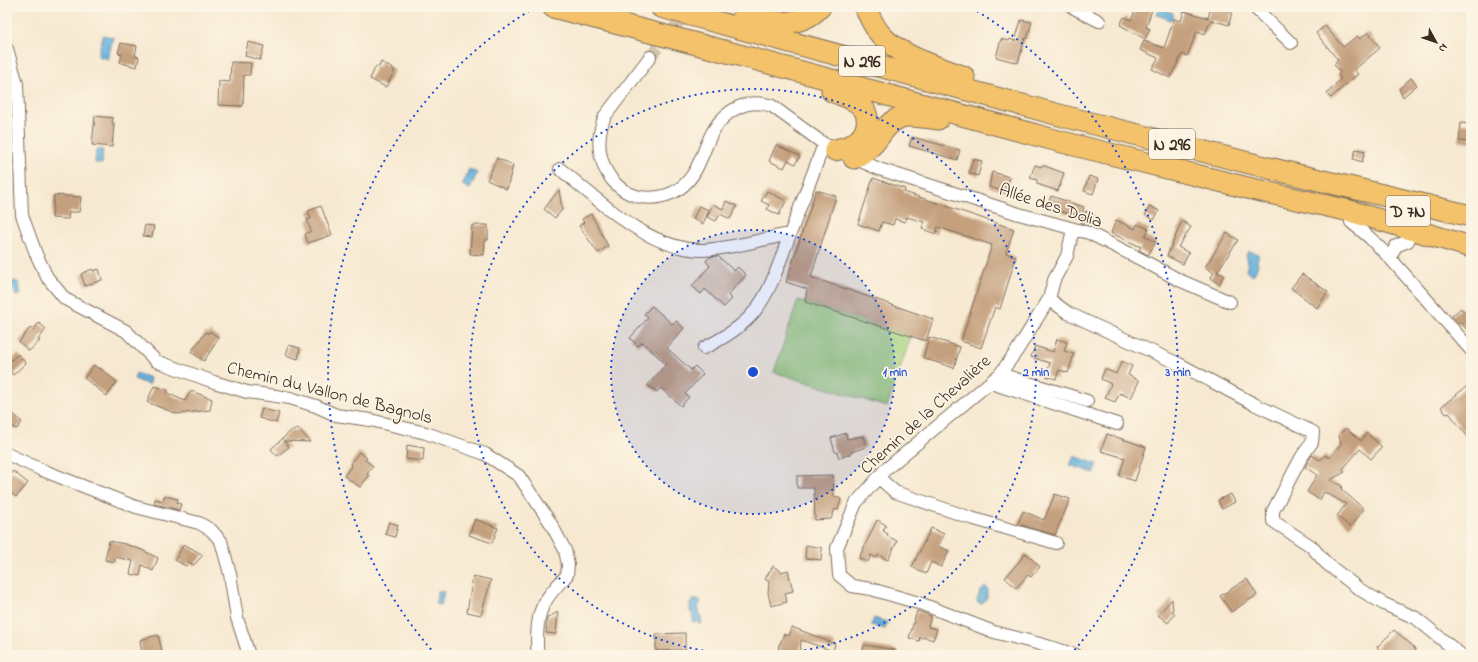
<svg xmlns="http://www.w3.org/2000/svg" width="1478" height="662" viewBox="0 0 1478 662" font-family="'Indie Flower',sans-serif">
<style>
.green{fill:#a4d07d;stroke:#707d4e}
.water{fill:#64b0dd;stroke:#506d7e}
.building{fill:#c5a07e}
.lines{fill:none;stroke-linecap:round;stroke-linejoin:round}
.minor-tunnel{stroke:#d1c3ad;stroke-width:12;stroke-dasharray:12 6;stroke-linecap:butt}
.minor-casing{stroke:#7d6d5d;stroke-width:14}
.trunk-casing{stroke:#7d6d5d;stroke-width:23}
.minor{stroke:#fff;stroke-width:12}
.trunk{stroke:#f3c26a;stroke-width:21}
.ring{fill:none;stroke:#1d4ed8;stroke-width:2;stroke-dasharray:2 4}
.labels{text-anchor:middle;stroke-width:3.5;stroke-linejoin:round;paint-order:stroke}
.shield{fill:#fcf5e5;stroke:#75675a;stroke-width:1}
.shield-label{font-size:17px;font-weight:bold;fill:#3b2a1e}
.street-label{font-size:18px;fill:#3b2a1e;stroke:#fcf5e5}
.centre{fill:#1d4ed8;stroke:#fcf5e5;stroke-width:2}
.ring-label{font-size:12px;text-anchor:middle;font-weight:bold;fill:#1d4ed8;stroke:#fcf5e5;stroke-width:3.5;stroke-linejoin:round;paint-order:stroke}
</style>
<rect width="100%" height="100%" fill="#fcf5e5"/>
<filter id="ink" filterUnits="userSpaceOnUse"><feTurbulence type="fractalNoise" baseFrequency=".025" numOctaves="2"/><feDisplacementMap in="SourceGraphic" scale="8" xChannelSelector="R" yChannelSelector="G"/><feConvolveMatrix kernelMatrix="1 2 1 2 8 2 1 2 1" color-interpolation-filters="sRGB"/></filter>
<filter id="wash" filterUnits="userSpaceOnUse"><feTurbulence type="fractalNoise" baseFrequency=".012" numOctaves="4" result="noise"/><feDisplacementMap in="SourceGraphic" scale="16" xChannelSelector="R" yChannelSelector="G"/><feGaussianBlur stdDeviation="0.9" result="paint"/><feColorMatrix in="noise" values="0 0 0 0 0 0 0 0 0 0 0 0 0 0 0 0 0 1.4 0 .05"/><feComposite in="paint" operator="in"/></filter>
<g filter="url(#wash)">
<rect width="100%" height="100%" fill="#f7e9d1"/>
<path class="green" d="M798,300l113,36 -24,71 -113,-35z"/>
<path class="water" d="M1160,8l13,5v5l-3,2 -13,-5z
M103,35l10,2 -5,22 -10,-3z
M96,149l7,1 -1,14 -7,-1z
M469,169l8,4 -7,16 -8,-4z
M1249,251l10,3 -2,7 1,4 -4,9 -3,1 -5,-4 2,-10 -2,-6z
M14,281l5,2 2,11 -3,2 -3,-1v-4l-5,-5 1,-4z
M136,373l14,5 -1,7 -15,-6z
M1074,456l23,8 -3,9 -24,-8z
M985,587l3,2 -1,9 -5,6 -5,-2c0,-5 4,-12 8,-15z
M438,591l6,1 -3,13 -6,-1z
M692,600h8l1,3 -3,3 4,15 -2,4 -3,-3h-4l-1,-9 -2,-1v-9h2z
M874,618l13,4 -2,7 -14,-4z"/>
<g id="blocks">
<path class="building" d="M1137,7h16l-7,20 4,2 -5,10 -25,-14 4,-8 7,3z
M1211,7l21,5 -3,13 -18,-5 -6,14 -8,-3 -10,25 -5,-2 -12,24 -18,-9 6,-11 -18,-8 4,-9 20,7 10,-29 7,2 3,-10 24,7z
M1021,20l11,2 -5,17 -2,-1 -7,25 -22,-6 5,-18 8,2 1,-2 5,2z
M1325,26l18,21 14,-11 3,3 8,-7 12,16 -26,22 4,4 -27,24 -4,-4 14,-16 -3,-3 2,-3 -6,-7 4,-5 -22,-27z
M248,42l16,4 -4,14 -15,-4z
M121,43l16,3 -2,10 4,1 -2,10 -16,-4 -1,-1 2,-8 -4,-1z
M231,62l20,1 -1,12h-6l-1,31 -25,-1 1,-24 11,1z
M381,62l14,8 -9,17 -16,-8 6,-13 3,1z
M1411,78l6,7 -14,12 -4,-8z
M95,116l18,2 -1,5 2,1 -2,23 -20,-2z
M1461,123l10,1v18l-12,-1z
M912,137l48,13 -3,10 -48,-14z
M776,145l24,11 -5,8 -7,-4 -4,8 -15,-7z
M1356,149l9,2 -3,11 -9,-3z
M497,158l16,7 -6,24 -20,-9z
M973,159l9,2 -4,15 -9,-3z
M1035,165l6,2 1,-2 22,8 -6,18 -21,-7v-4l-7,-2z
M992,172l18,5 -4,15 -17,-5z
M1089,176l9,3 -5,15 -9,-3z
M873,178l32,11 -1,3 110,37 -8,24 10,4 -16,52 -5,-2 -14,41 -20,-7 31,-96 -54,-18 -2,7 -14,-5 2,-7 -17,-5 -2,5 -10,-3 -2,6 -11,-3 -3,9 -21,-7z
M559,190l3,20 -7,8 -11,-9z
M816,190l20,6 -25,81 122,42 -7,22 -121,-39 2,-13 -21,-7z
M767,191l19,10 -7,14 -12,-6 2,-4 -8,-4z
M54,195l27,2 -2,15h-10l-1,7 -16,-1z
M1051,196l33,11 -3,11 -34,-11z
M726,201l11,5 -7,13 -10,-5 -4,7 -9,-4 6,-13 10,5z
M321,206l11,29 -24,8 -3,-9 6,-3 -4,-11 4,-1 -3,-8z
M699,206l10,4 -6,14 -10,-5z
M1150,206l9,5 -5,9 -9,-5z
M1086,211l8,4 -5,10 -8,-2z
M591,214l17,32 -10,7 -19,-27 5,-4 -2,-3z
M1116,220l19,9 2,-5 12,5 -4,7 11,6 -8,13 -9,-5 2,-3 -30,-14z
M1182,221l9,6 -13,20 11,6 -6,11 -16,-8z
M145,225l9,1 -2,11 -9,-1z
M472,225h16v15h-3l-1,15 -14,-1z
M1227,233l11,7 -21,32 7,3 -5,9 -9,-6 4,-5 -9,-6z
M718,256l16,15 4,-4 8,8 -18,20 4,4 -8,8 -19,-18 -4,5 -9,-8 18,-20 -4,-5 4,-4z
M92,269l1,2 6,-2 3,11 -17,6 -4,-12z
M1302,274l26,18 -11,16 -26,-20z
M652,306l20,18 4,-3 8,7 -17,20 24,22 4,-4 8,8 -18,20 4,3 -8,9 -20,-18 -4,4 -9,-7 18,-21 -24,-22 -4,4 -8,-8 18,-20 -4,-4z
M1461,308l10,11v15l-11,-12 -1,2 -7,-8z
M39,323l7,6 -8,11 2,1 -11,10 -10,-9 11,-14 3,2z
M210,331l9,7 -15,23 -13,-9 15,-20 2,2z
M929,337l31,10 -6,21 -31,-10z
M1057,339l10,3 -3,9 10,3 -6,19 -9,-3 -3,9 -10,-3 4,-13 -19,-6 4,-11 18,6z
M289,345l11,3 -2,11 -12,-4z
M18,354l8,9 -13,12 -6,-8v-3z
M1122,361l10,5 -4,9 11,6 -8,17 -11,-5 -5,9 -10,-4 6,-14 -10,-5 4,-10 11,5z
M94,365l5,4 1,-1 17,14 -10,14 -23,-18z
M1471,383v58l-22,-28 -3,1 -5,-7z
M154,386l14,4 -1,3 18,8 6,-10 21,8 -2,11 -33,4 -30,-12z
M7,408l15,14 -5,7 -6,-2 -4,-6z
M262,409l17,4 -3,10 -17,-5z
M298,428l12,14 -26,-1 5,6 -12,9 -6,-7 21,-19 2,1z
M1346,428l15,13 6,-8 15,14 -11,12 -11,-10 -18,21 3,2 -15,8 12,6 -1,3 23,20 -14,18 -13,-11 9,-12 -22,-12 -4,8 -13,-8 10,-17 -12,-8 7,-12 8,5 6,-5 3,3 12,-14 -2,-9z
M846,433l1,6 16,-3 3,11 -15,5v2l-12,4 -2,-6h-2l-4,-14z
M1107,434l39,13 -11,34 -16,-5 6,-18 -24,-7z
M407,445l17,3 -1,13 -17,-2z
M359,452l8,6 -2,2 8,6 -6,8 2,2 -9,11 -16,-11 8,-11 -2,-1z
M13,471l15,12 -12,14 -9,-7v-11z
M833,475l1,21 7,3 -3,11 -3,-1 -4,10 -16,1 -1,-32h-17v-12z
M1055,494l15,5 -15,36 -37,-11 5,-13 21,9z
M1231,494l4,8 -13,7 -4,-9z
M164,496l14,3 -1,4 4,1 -2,6 -25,-6 1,-5 8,2z
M475,519l23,9 -6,15 -23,-8z
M877,520l9,5 -3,6 5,3 -1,2 10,5 -9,19 -10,-5 -1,3 -6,-3 -3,7 -9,-4z
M389,522l9,3 -3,12 -10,-3z
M931,528l13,6 -6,12 11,5 -8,16 -10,-5 -5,12 -14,-7z
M109,541l16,3 17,6 16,8 -5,13 -11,-6 -2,11 -10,-2 3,-13 -18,-4 -1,5 -9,-2z
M184,544l19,11 -9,10 -6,-3 -2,4 -11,-6z
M806,545l16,3 -1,12 -16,-2z
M1026,553l14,14 -9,10 -3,-2 -12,13 -11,-10z
M773,566l9,6 6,-2 5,21 -8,2 2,9 -16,4 -3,-13 1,-11 -4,-3z
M473,576l18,4 -10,35 -14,-3z
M1247,579l10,16 -26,17 -11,-16z
M1172,599l1,13 2,2 -7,9 -10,-8z
M917,611l14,5 -3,11 9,2 -4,11 -8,-3 -1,1 -4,-1 -1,4 -10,-3z
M558,612l-2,22 -10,-1 1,-15z
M792,627l43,17 -2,7 -32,-11 -1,15h-22l1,-11h1l4,-10 5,2z
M1394,630l19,16 5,9h-33l-8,-8z
M685,633v17l-29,1v-17z
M158,635l5,20h-12v-4l-9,2 -2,-13z
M864,645l32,5 -1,5h-33z"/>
</g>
</g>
<g filter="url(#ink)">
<use href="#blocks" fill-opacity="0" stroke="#7d6d5d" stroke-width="1"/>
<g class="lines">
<path class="minor-tunnel" d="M650,57l39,-47"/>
<g class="minor-casing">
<path id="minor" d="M1072,7l27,14
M1254,7l37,36
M7,49l10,35 5,131 14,39 11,23 18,22 61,32 30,30 58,21 33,10 43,6 26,8 20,9 34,5 56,13 59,21 34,22 31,46 15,28 3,15 -1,10c-9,10 -20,20 -25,33 -5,10 -6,36 -4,47
M650,57l-45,59c-20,46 16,98 67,77 26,-12 29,-40 41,-62 13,-22 35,-33 59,-25l52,38 30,14 25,11 140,45 70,19 55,28 35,19 51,22
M560,169c40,32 88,81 143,81 27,-1 60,-11 87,-16l34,-90
M1351,222l18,15 21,21 81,92
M1073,229l-6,27 -13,24 -5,19 -33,53 -16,22 -115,96 -29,33 -19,45 2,27 13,11 19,3 51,15 72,28 46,12 36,11
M1390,258l6,-12 12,-5
M1049,299l19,14 111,51 75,40 59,28 -1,10 -11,16 -28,53v10l38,25 15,17 33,26 25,15 32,14 45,37
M704,348c18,-9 37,-20 50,-36 18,-22 26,-52 36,-78
M1000,374l87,27
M991,383l126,41
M7,454l35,16 94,37 63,16 12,7 10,11 9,33 7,44 12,37
M879,478l16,14 76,26 85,25"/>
</g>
<g class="trunk-casing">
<path id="trunk" d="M553,7l167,43 342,92 190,47 98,22 121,36
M661,7l402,109 218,55 190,45
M865,7c5,10 9,21 17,29 17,20 57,31 82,41
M743,17c27,5 56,13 77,-10
M832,91c8,4 18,6 26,12 15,11 11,32 -5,41 -5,4 -12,4 -18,6
M854,158c7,-4 14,-8 20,-15 8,-10 14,-21 27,-26 11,-3 26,1 37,2"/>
</g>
<use href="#minor" class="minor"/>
<use href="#trunk" class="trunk"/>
</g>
</g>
<circle cx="753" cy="372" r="142" fill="#1d4ed8" fill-opacity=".12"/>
<g class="ring">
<circle cx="753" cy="372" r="142"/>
<path d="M751 655A283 283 0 1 1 755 655"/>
<path d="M435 654A425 425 0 0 1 534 8M972 8A425 425 0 0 1 1071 654"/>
</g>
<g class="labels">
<g class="shield">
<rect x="839" y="46" width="46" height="30" rx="3"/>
<rect x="1149" y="129" width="46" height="30" rx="3"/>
<rect x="1386" y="196" width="44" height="30" rx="3"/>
</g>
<g class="shield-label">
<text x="862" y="67">N 296</text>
<text x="1172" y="150">N 296</text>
<text x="1408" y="217">D 7N</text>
</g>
<g class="street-label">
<text transform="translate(1051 205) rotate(18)" y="6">Allée des Dolia</text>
<text transform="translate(330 392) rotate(14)" y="6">Chemin du Vallon de Bagnols</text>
<text transform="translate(925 414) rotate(-42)" y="6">Chemin de la Chevalière</text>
</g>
</g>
<circle cx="753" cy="372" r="6" class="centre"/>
<g class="ring-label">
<text x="895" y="376">1 min</text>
<text x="1036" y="376">2 min</text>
<text x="1178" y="376">3 min</text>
</g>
<rect width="1478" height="662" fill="none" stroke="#fcf5e5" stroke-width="24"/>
<g transform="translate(1436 42) rotate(130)" stroke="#fcf5e5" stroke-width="3" paint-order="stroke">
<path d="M0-3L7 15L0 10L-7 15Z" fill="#3b2a1e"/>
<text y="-6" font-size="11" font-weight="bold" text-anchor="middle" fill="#3b2a1e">N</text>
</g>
</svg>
